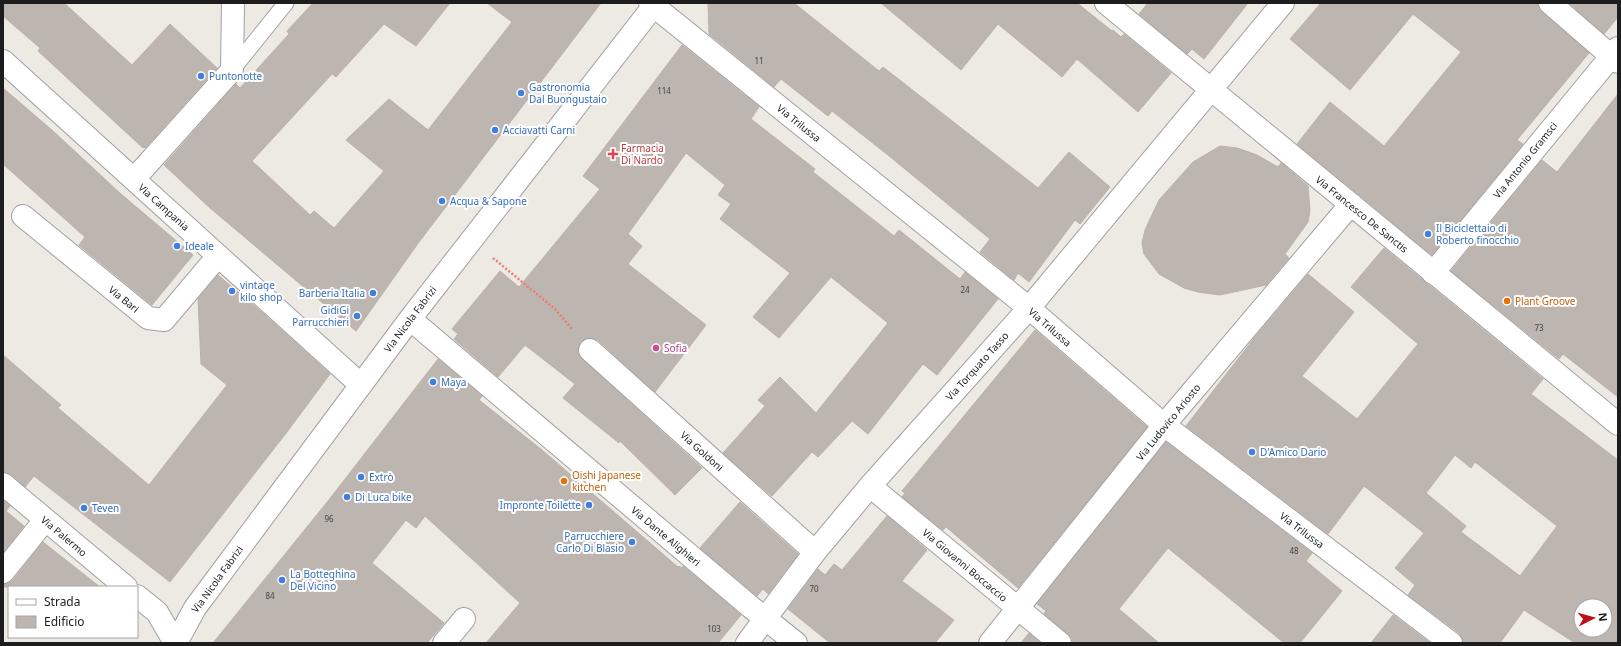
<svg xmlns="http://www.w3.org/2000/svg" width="1621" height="646" viewBox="0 0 1621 646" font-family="'Noto Sans',sans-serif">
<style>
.building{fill:#bdb5b0;stroke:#beb0a7;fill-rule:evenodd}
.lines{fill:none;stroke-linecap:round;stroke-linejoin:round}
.lane-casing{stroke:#a1a1a1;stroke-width:17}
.street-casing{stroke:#a1a1a1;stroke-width:24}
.path{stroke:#ee7a74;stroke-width:2.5;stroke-dasharray:2 2;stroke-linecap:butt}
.lane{stroke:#fff;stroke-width:15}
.street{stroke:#fff;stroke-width:22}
.shop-dot{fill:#3f7fe0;stroke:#fff;stroke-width:1.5}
.health-dot{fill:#e0444e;stroke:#fff;stroke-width:1.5}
.food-dot{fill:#e8710a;stroke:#fff;stroke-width:1.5}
.hotel-dot{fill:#d1479c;stroke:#fff;stroke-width:1.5}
.labels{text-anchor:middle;stroke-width:4;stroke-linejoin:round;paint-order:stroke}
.number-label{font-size:8px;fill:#454342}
.shop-label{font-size:10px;fill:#366cbe;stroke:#fff;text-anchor:start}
.street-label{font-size:10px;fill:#1d1d1d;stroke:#fff}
.health-label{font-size:10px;fill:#be3a42;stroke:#fff;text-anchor:start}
.food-label{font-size:10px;fill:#c56008;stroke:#fff;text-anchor:start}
.hotel-label{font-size:10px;fill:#b23c85;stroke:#fff;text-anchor:start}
</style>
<rect width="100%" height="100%" fill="#ede9e3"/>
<path class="building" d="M3,3h61l68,62 38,-41 47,44 -72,80 -1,-1 -1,1 -105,-97 2,-3 -37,-32z
M313,3h137l-34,43 -32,-22 -48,53 -4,-3 -80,87 58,54 4,-4 20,17 50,-57 -38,-31 43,-41 39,31 84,-108 -25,-19h114l-182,239 -63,89 -146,-123 -46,-43 72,-81 4,4 49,-54 -2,-3z
M708,3h86l85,68 4,-4 155,121 31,-36 41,35 -30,37 -5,-4 -46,62 -11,-9 -4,7 -34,-28 10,-13 -102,-84 -56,-44 -4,5 -47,-37 -7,8 -65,-53z
M881,3h196l35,28 1,-1 8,7 3,-3 47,39 -33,39 -61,-53 -15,18 -64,-53 -37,46z
M1148,3h100l-44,56 -12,-10 -5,5 -48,-40z
M1321,3h217v4l4,5 47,41 -72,87 6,4 -91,111 -135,-111 33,-42 54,44 77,-94 -48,-38 -63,76 -60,-51z
M1569,3h49v14l-14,17z
M682,45l77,62 -8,12 64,50 -2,3 81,64 5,-6 61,49 5,-7 33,27 -61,76 -14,-11 -55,70 -16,-13 -34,36 -6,-5 -40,44 -49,-43 42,-47 -7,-6 22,-23 36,36 72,-90 -57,-46 -52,61 -26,-21 37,-44 -70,-54 11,-15 -13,-9 7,-10 -39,-32 -58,81 14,12 -14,18 78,61 -51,67 -57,-52 -6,-2h-6l-6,4 -2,6v6l4,5 120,109 -27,27 -55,-54 -1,2 -56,-45 12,-14 -50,-39 -27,32 -44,-38 4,-5 -6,-5 48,-58 19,16 81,-98 -17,-13z
M3,88l50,43 68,63 72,61 -41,50 -73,-60 6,-8 -82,-73z
M1618,94v303l-55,-43 -4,5 -108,-88 91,-111 15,12z
M1220,146l17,2 20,7 21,12 3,-4 27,23 2,24 -2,12 -23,32 4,4 -23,27 -46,10 -22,-3 -14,-4 -25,-14 -15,-20 -2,-11 3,-13 14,-30 34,-38z
M1384,248l159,131 -12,15 87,66v183h-43l-51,-33 -24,33h-37l-1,-5 -3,-5 -51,-38 7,-10 -20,-17 29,-35 -60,-47 -36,48 -142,-108 69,-89 53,-63 46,38 -52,64 55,43 61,-75 -67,-57zM1455,455l16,13 4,-6 82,64 -37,50 -59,-44 5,-6 -40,-33zM1581,606h24v24h-24z
M218,275l46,39 66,60 -43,58 -117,150 -136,-106 -9,11 -14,-13 -8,-2v-117l58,50 -3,3 91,77 78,-100 -26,-21 -3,-65z
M1035,330l112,97 -129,161 -72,-61 -3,3 -41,-33 3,-4 -3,-2z
M438,359l44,37 -3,4 63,50 136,117 1,-1 3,2 1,-2 58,49 -23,28h-232l34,-40 -95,-87 -9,12 -10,-8 -34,43 72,60 -17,20h-214l115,-142z
M1166,442l146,111 -6,8 36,30 -42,52h-16l-116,-95 -49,61 40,34h-87v-5l-4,-4 -24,-20 2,-3 -9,-7z
M3,500l7,6 -4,5 18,15 -21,26z
M740,502l58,52 -30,40 -5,-5 -6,7 -57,-48z
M887,516l40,34 -25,31 52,39 -19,23h-105l-42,-34 30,-40 7,6 9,-11 8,6z
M43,542l57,45h-97v-3l5,-1 5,-3z
M1393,615l37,28h-59z
M1029,633l11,10h-19z"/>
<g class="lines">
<g class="lane-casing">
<path id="lane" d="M232,70l54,-67"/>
</g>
<g class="street-casing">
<path id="street" d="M650,3l379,305 135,117 287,218
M1106,3l512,421
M1550,3l68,59
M3,61l358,324
M134,179l98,-109 1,-67
M23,216l125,102 16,2 54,-64
M1433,273l185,-225
M410,319l342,289 44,35
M590,350l225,202
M3,484l123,103
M870,486l190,157
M3,572l42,-52
M137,596l20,16 18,31
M176,643l19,-35 215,-289 246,-316
M444,643l20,-24
M747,643l68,-91 55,-66 159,-178 254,-305
M990,643l174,-218 187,-221"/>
</g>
<path class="path" d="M493,258l62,51 17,20"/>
<use href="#lane" class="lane"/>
<use href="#street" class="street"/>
</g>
<g class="shop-dot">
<circle cx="201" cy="76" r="4"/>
<circle cx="521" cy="93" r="4"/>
<circle cx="495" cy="130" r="4"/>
<circle cx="442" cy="201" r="4"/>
<circle cx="1428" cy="234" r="4"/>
<circle cx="177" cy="246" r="4"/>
<circle cx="232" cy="291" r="4"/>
<circle cx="373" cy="293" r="4"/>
<circle cx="357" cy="316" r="4"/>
<circle cx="433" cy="382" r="4"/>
<circle cx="1252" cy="452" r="4"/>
<circle cx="361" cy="477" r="4"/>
<circle cx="347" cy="497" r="4"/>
<circle cx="589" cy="505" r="4"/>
<circle cx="84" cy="508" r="4"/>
<circle cx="632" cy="542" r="4"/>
<circle cx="282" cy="580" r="4"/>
</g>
<path class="health-dot" d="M611 148h4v4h4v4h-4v4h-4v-4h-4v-4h4z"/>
<g class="food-dot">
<circle cx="1507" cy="301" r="4"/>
<circle cx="564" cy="481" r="4"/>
</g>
<circle class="hotel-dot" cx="656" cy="348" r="4"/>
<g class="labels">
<g class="number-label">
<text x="759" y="64">11</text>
<text x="664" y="94">114</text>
<text x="965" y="293">24</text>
<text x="1539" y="331">73</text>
<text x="329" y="522">96</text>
<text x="1294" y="554">48</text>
<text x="814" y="592">70</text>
<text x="270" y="599">84</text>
<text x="714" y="632">103</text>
</g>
<g class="shop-label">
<text x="209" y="80">Puntonotte</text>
<text x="529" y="91">Gastronomia<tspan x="529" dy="12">Dal Buongustaio</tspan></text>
<text x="503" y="134">Acciavatti Carni</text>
<text x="450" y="205">Acqua &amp; Sapone</text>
<text x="1436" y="232">Il Biciclettaio di<tspan x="1436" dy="12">Roberto finocchio</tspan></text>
<text x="185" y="250">Ideale</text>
<text x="240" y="289">vintage<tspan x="240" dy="12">kilo shop</tspan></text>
<text x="365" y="297" text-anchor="end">Barberia Italia</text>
<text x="349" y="314" text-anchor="end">GidiGi<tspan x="349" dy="12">Parrucchieri</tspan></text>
<text x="441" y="386">Maya</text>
<text x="1260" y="456">D'Amico Dario</text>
<text x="369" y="481">Extrò</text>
<text x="355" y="501">Di Luca bike</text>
<text x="581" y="509" text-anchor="end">Impronte Toilette</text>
<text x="92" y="512">Teven</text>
<text x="624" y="540" text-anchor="end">Parrucchiere<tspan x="624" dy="12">Carlo Di Blasio</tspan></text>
<text x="290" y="578">La Botteghina<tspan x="290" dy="12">Del Vicino</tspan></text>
</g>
<g class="street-label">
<text transform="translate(799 123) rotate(39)" y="4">Via Trilussa</text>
<text transform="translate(1525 160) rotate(-51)" y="4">Via Antonio Gramsci</text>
<text transform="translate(164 207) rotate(42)" y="4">Via Campania</text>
<text transform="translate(1362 214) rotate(39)" y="4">Via Francesco De Sanctis</text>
<text transform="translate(124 299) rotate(39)" y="4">Via Bari</text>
<text transform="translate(410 319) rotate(-53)" y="4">Via Nicola Fabrizi</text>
<text transform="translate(1050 327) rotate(41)" y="4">Via Trilussa</text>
<text transform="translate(977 366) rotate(-48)" y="4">Via Torquato Tasso</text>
<text transform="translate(1168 422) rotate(-51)" y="4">Via Ludovico Ariosto</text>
<text transform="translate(702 451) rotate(42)" y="4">Via Goldoni</text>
<text transform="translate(1302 530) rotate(37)" y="4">Via Trilussa</text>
<text transform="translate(64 536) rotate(40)" y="4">Via Palermo</text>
<text transform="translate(666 536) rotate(40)" y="4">Via Dante Alighieri</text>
<text transform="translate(965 565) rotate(40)" y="4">Via Giovanni Boccaccio</text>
<text transform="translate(217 579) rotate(-54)" y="4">Via Nicola Fabrizi</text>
</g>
<g class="health-label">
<text x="621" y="152">Farmacia<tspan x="621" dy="12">Di Nardo</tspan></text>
</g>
<g class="food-label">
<text x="1515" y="305">Plant Groove</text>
<text x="572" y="479">Oishi Japanese<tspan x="572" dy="12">kitchen</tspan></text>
</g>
<g class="hotel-label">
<text x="664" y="352">Sofia</text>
</g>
</g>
<rect width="1621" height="646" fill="none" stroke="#1d1d1d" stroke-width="8"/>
<rect x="8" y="586" width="130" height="52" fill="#ffffff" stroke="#a5a5a5"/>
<rect x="16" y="599" width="20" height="6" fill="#ffffff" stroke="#a5a5a5"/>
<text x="44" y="606" font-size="12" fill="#1d1d1d">Strada</text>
<rect x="16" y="616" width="20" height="12" fill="#bdb5b0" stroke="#a5a5a5"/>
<text x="44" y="626" font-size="12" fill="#1d1d1d">Edificio</text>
<g transform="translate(1593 618) rotate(84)"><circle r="19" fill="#ffffff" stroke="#a5a5a5"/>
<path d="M0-3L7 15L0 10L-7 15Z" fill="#b91019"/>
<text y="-6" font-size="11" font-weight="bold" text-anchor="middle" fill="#1d1d1d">N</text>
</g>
</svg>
